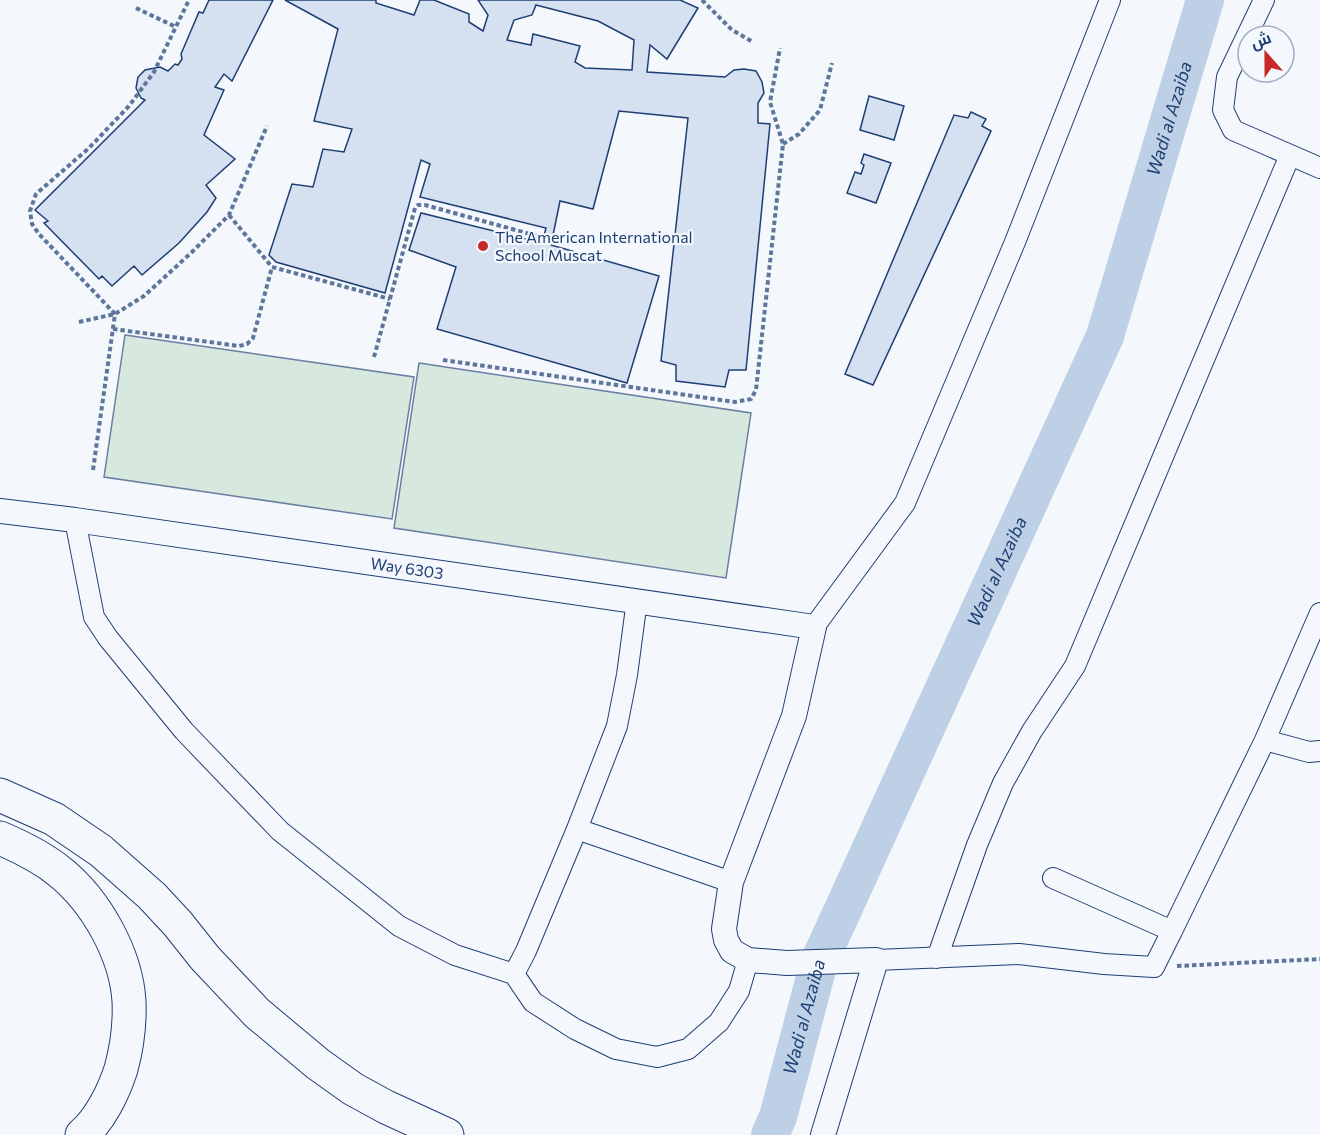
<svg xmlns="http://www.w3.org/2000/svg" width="1320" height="1135" viewBox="0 0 1320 1135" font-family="Commissioner,Cairo,sans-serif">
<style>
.green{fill:#d7e8df;stroke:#687fa3;stroke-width:1.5}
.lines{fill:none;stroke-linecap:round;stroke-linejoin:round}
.river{stroke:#bed0e5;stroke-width:38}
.building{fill:#d5e0f0;stroke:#1d3f73;stroke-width:1.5;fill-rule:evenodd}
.minor-casing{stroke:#1d3f73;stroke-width:22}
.tertiary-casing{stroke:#1d3f73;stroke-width:26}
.motorway-casing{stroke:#1d3f73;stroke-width:35}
.path{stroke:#5e769c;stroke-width:4;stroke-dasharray:4.5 3;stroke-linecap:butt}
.minor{stroke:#f4f7fb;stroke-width:20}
.tertiary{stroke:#f4f7fb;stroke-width:24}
.motorway{stroke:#f4f7fb;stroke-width:33}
.poi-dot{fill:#c62828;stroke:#f4f7fb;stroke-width:2}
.labels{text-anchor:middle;stroke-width:4.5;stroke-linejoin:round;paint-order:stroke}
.poi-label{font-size:16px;fill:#1d3f73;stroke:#f4f7fb;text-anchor:start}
.street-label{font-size:16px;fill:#1d3f73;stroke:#f4f7fb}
.water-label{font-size:18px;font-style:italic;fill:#1d3f73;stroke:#f4f7fb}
</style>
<rect width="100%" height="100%" fill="#f4f7fb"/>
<path class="green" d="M125,335l289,42 -22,142 -288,-42z
M419,363l332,50 -25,165 -332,-50z"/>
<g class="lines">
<path class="river" id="s1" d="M770,1135l8,-18 41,-155 286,-626 100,-336"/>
</g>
<path class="building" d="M209,0h64l-41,81 -8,-7 -9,13 9,3 -20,45 31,24 -29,26 10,13 -9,14 -28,31 -37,32 -8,-9 -22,20 -10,-10 -3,3 -55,-56 4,-2 -13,-11 110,-110 -4,-2 -5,-10 2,-11 7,-7 15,-3 8,4 7,-7 3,1 4,-6 -1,-5 18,-42 4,1z
M285,0h91v3l38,12 6,-15h14l35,14v8l14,9 5,-16 -10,-15h202l18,8 -31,51 -17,-14 -3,27 78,5 9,-7 10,-1 12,2 6,11 2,11 -6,10v20l12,1 -24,246h-17l-4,17 -49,-6v-16l-15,-4 27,-243 -69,-7 -26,98 -33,-8 -9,44 108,31 -32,107 -190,-54 19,-62 -47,-17 12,-37 121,30 4,-15 -126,-31 10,-33 -9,-4 -36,133 -109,-31 -7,-7 23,-71 21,3 10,-38 21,3 8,-23 -38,-8 24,-92zM536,5l62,16 36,19 -2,30 -47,-2 -10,-6 5,-16 -47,-12 -2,11 -24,-5 7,-20 18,-5z
M869,96l35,10 -10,34 -34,-10z
M971,112l15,7 -4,7 9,5 -118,254 -28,-11 109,-259 14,3z
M864,154l27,9 -15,40 -29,-10 8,-21 6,2 3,-9 -3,-2z"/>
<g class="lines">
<g class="minor-casing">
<path id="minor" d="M1264,0l-37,77 -4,33 10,20 87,38
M75,520l19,97 14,21 76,93 96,100 119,95 56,29 59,19 12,-23 51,-122 40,-103 10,-51 10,-75
M814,627l91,-124 110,-261 95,-242
M1265,740l44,12 11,-1
M577,829l154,53
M1053,878l119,53 93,-191 55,-127
M937,958l40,-113 26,-62 29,-52 43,-65 215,-511
M876,960l143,-6 85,10 50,3 18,-36
M514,974l19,28 42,27 41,20 41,8 31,-8 31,-27 20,-31 9,-31"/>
</g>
<g class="tertiary-casing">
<g id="tertiary">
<path id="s2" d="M0,511l75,9 739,107 -20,89 -63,166 -7,47 2,11 6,11 16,9 39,3 89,-3 -53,175"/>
</g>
</g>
<g class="motorway-casing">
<path id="motorway" d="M0,795l54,24 47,32 51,45 26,28 27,34 52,55 61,51 35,25 33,18 61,28
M0,838c21,9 42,19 60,34 36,29 66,82 69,129 1,23 -2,46 -8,68 -7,22 -21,51 -39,66"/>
</g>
<path class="path" d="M702,0l30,30 21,12
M136,8l40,19
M783,144l16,-10 21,-24 12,-47
M229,215l43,52 118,32
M115,314l-76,-80 -7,-10 -2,-13 6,-17 53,-46 40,-42 25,-34 35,-72
M79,322l36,-8 29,-18 48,-44 37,-37 38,-89
M113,329l126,17 8,-2 6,-6 19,-71
M374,357l41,-149 3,-3h7l112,31
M443,360l292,42 16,-3 5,-9 27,-246 -13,-42 10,-54
M93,470l22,-156
M1177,966l143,-7"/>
<use href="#minor" class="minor"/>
<use href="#tertiary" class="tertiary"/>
<use href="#motorway" class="motorway"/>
</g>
<circle class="poi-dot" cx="483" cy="246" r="6"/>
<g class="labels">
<g class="poi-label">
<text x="495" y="243">The American International<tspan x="495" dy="18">School Muscat</tspan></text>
</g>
<g class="street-label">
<text dy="6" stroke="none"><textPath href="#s2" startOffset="411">Way 6303</textPath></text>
</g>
<g class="water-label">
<text dy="6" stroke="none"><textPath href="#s1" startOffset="1095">Wadi al Azaiba</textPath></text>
<text dy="6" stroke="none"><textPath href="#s1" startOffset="609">Wadi al Azaiba</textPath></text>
<text dy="6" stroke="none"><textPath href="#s1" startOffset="123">Wadi al Azaiba</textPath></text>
</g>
</g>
<g transform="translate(1266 54) rotate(339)"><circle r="28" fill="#f4f7fb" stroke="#9eadc5" stroke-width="1.5"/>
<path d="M0-4.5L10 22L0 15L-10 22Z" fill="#c62828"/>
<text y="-9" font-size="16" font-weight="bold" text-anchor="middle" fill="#1d3f73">ش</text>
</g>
</svg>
